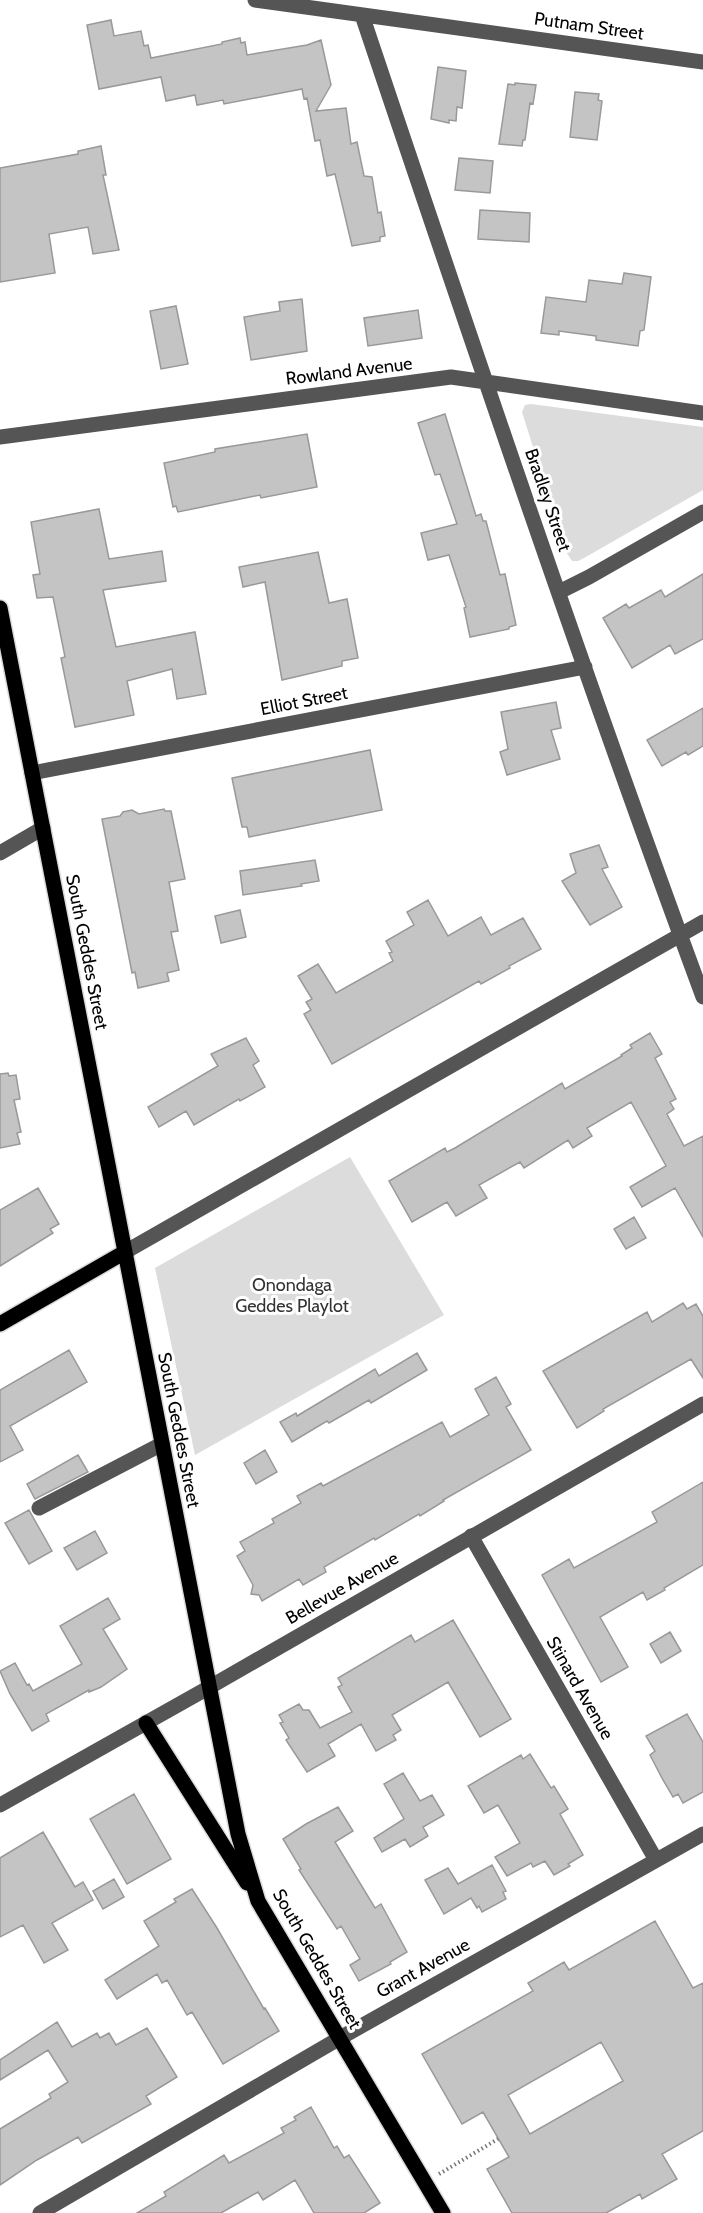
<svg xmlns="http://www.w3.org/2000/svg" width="703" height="2213" viewBox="0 0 703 2213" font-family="Cabin,sans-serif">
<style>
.green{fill:#dcdcdc}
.building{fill:#c4c4c4;stroke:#999;stroke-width:1.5;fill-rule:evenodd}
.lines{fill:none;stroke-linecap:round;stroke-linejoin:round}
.major-casing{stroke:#dbdbdb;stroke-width:18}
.path{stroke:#777;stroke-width:4;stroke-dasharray:1.5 3;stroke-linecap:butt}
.minor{stroke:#555;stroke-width:15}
.major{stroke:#000;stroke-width:15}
.labels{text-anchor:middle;stroke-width:6;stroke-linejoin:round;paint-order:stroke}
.street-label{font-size:18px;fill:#000;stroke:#fff}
.park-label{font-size:18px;fill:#333;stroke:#fff}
</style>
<rect width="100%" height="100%" fill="#fff"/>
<path class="green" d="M531,404l172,23v63l-119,68 -6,3h-6l-6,-9 -44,-140 3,-7z
M350,1157l94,158 -249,140 -40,-187z"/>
<path class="building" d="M111,20l3,16 27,-5 3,15 4,-1 3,13 71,-14v-2l18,-4 1,5 4,-1 2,13 60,-10 14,-5 10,45 -15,26 30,-3 5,36 6,-2 7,34 8,1 6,36 3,-1 4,24 -5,1v4l-28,5 -17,-72 -8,2 -7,-36 -5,1 -8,-43 -3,1 -2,-10 -78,15 -1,-4 -26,5 -2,-10 -29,6 -5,-24 -62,12 -12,-64z
M438,67l28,4 -4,37 -5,-1 -1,14 -7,-1v3l-18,-4z
M515,83l21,2 -3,19 -3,-1 -5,37h-2l-1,6 -23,-2 9,-60 7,1z
M575,92l24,2 -1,6 4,1 -5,39 -27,-3z
M101,146l5,29h-3l16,75 -26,4 -5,-27 -39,7 6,39 -55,9v-114l78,-14v-3z
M459,158l34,3 -3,32 -35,-3z
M480,210l50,3 -1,29 -51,-3z
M624,273l27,4 -7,53 -4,1 -2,15 -42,-6v-4l-37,-5v4l-18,-2 5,-36 40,5 3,-22 33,4z
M302,299l5,52 -56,9 -7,-43 36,-6 -1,-9z
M176,306l12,58 -27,5 -11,-58z
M418,310l4,28 -54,8 -4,-28z
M445,414l31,102 5,-2 2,7h3l14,54 5,-1 11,51 -7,2v2l-39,8 -6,-29 2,-1 -17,-52 -21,5 -7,-27 36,-9 -17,-50 -5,1 -17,-52z
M307,434l10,53 -56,11 -1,-3 -82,17 -2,-6 -3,1 -9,-44 51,-11v-3z
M99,509l10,50 53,-8 4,30 -63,9 13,57 79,-15 11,62 -29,5 -5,-30 -45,12 7,34 -59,12 -14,-69 4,-1 -12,-60 -16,1 -4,-23 7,-1 -9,-52z
M318,552l11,51 18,-4 11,59 -16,3v5l-60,14 -17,-98 -22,5 -4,-20z
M703,574v65l-28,15 -5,-9 -38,23 -29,-50 23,-14 3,4 32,-18 4,7z
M556,702l5,26 -10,2 9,29 -53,16 -7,-23 8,-3 -7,-37z
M703,708v38l-15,9 -2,-3 -24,14 -15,-26z
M370,750l12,60 -133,27 -2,-10h-5l-10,-49z
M164,809l1,2h6l14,68 -16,3 9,49 -7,1 8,38 -12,3 2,8 -31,7 -3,-16 -3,1 -30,-154 18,-3 3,-4 9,-2 7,4z
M599,845l9,22 -6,2 20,38 -32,18 -28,-44 14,-8 -6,-19z
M315,860l4,21 -18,3 1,2 -59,9 -3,-24z
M428,900l20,36 33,-19 10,18 32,-17 18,31 -32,17 1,2 -29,16 -2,-3 -147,83 -28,-50 7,-4 -5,-8 6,-3 -14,-23 20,-12 18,29 57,-32 -4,-8 3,-1 -6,-11 28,-16 -7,-13z
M240,910l6,27 -25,6 -6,-27z
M650,1033l12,21 -7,4 21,41 -6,3 4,7 -7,5 17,32 19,-10v101l-28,-49 -33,19 -12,-20 36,-21 -35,-64 -44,26 5,8 -19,12 -5,-8 -44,28 -4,-6 -41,23 8,13 -31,18 -9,-14 -35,20 -23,-41 56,-33 2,4 8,-4 107,-65 3,6 57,-33 -1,-1 11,-7 -2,-3z
M246,1038l13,23 -6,4 12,22 -25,14 -1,-2 -45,26 -8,-14 -27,16 -11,-20 70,-41 -7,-12z
M8,1073l1,3 7,-1 4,24 -6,1 7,32 -4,1 3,11 -20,4v-74z
M38,1188l21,36 -9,5 3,4 -53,33v-56z
M634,1217l12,21 -20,11 -12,-20z
M683,1303l4,6 9,-5 7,12v62l-12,-19 -88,50 1,2 -27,17 -34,-57 104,-59 5,10z
M69,1350l18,32 -77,44 13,24 -23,12v-72z
M417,1353l10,17 -56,33 -2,-3 -40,23 -2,-2 -35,21 -12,-20 16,-9 1,3 78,-47 4,7z
M496,1377l15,27 -5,3 25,43 -88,50 1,1 -24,15 -1,-2 -44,26 -1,-2 -50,29 2,5 -23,13 -4,-6 -37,22 -3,-6 -8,-1 2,-9 -16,-29 8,-5 -5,-9 34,-19 -2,-4 29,-16 -4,-7 24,-13 2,3 119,-64 8,15 39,-22 -14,-26z
M265,1450l12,22 -21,12 -12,-21z
M78,1455l10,17 -53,27 -8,-15z
M703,1482v83l-39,23 1,2 -18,10 -4,-8 -43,25 28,50 -27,15 -59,-107 27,-16 5,9 83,-46 -5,-10z
M29,1510l23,41 -23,13 -24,-41z
M95,1531l12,22 -30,17 -13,-22z
M108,1598l12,21 -17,10 24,40 -26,18 -12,5v-2l-43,24 3,7 -17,10 -22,-37 -10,-23 15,-8 12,22 2,-1 4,7 49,-27 -22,-38z
M453,1620l58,99 -31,18 -32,-55 -56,33 9,15 -8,5 3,5 -20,11 -15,-27 -33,20 7,12 -28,16 -21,-32 3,-2 -9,-15 3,-1 -4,-7 20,-11 4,6h6l11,18 32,-16 -14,-25 4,-2 -4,-7 73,-43 4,7z
M670,1632l11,19 -20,12 -11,-19z
M687,1714l16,28v50l-20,11 -5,-9 -5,3 -10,-17 -13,-25 5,-4 -9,-15z
M530,1754l21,34 3,-2 14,23 -8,5 23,41 -15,9 2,2 -16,9 -9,-14 -12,6 -2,-4 -24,13 -12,-19 25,-14 -22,-38 -14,8 -16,-27 53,-31 2,4z
M403,1773l17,28 12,-6 12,20 -21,12 5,9 -18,11 -5,-8 -23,13 -8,-14 30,-19 -20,-35z
M134,1794l37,65 -44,25 -37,-65z
M338,1807l15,24 -18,11 40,66 6,-4 26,48 -17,10 1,2 -32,17 -9,-16 10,-6 -19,-33 -4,3 -38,-59 2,-1 -18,-30 23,-15z
M43,1832l32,55 8,-5 10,18 -41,23 16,27 -24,13 -21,-38 -23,12v-79z
M492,1865l14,26 -3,1 3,7 -24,13 -3,-6 -2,2 -6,-10 -27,16 -19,-34 23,-12 10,16z
M114,1879l10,18 -21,12 -10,-18z
M192,1889l25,39 47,81 1,-1 14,23 -56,33 -31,-52 -5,3 -20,-35 -5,3 -5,-9 -40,25 -12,-19 54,-34 -15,-25 32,-19 -2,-3z
M655,1921l38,67 10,-5v148l-41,23 15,25 -35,20 -2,-5 -34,19h-94l-25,-44 22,-12 -26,-45 -21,12 -40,-70 111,-63 -5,-8 36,-21 5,8zM601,2042l22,39 -93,53 -22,-39z
M57,2022l15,25 25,-14 3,5 9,-5 7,12 31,-17 30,49 -31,19 5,8 -69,39 -4,-6 -41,23 -37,25v-56l51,-31 -2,-4 19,-12 -20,-32 -48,30v-20z
M311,2107l23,41 3,-2 7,12 5,-3 31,48 -16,10h-50l-19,-33 -32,20 -5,-8 -37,21h-84l29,-17 -2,-4 60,-37 5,8 55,-30 -3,-5 15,-8 -2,-3z"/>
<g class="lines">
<g class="major-casing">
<path id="major" d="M0,608l238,1226 20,67 185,312
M0,1324l125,-72
M146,1723l101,160"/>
</g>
<path class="path" d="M439,2174l59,-35"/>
<path class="minor" d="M255,0l448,62
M362,15c110,328 221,657 341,982
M0,437l451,-60 252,36
M559,592l30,-15 114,-65
M32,773l553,-106
M0,853l43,-25
M125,1252l578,-330
M39,1508l123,-64
M471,1536l185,324
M0,1805l208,-117 495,-284
M40,2213l300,-175 363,-204"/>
<use href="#major" class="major"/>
</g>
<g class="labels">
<g class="street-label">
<text transform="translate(589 26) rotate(8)" y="6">Putnam Street</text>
<text transform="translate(349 371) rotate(-7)" y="6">Rowland Avenue</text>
<text transform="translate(548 500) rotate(71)" y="6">Bradley Street</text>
<text transform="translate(304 701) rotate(-11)" y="6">Elliot Street</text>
<text transform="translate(87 952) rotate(79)" y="6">South Geddes Street</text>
<text transform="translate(179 1430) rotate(79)" y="6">South Geddes Street</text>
<text transform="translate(342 1588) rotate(-30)" y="6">Bellevue Avenue</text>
<text transform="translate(580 1688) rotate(60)" y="6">Stinard Avenue</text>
<text transform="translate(317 1959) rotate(60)" y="6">South Geddes Street</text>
<text transform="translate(423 1968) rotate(-29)" y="6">Grant Avenue</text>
</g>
<g class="park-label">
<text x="292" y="1291">Onondaga<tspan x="292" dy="21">Geddes Playlot</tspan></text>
</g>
</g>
</svg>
